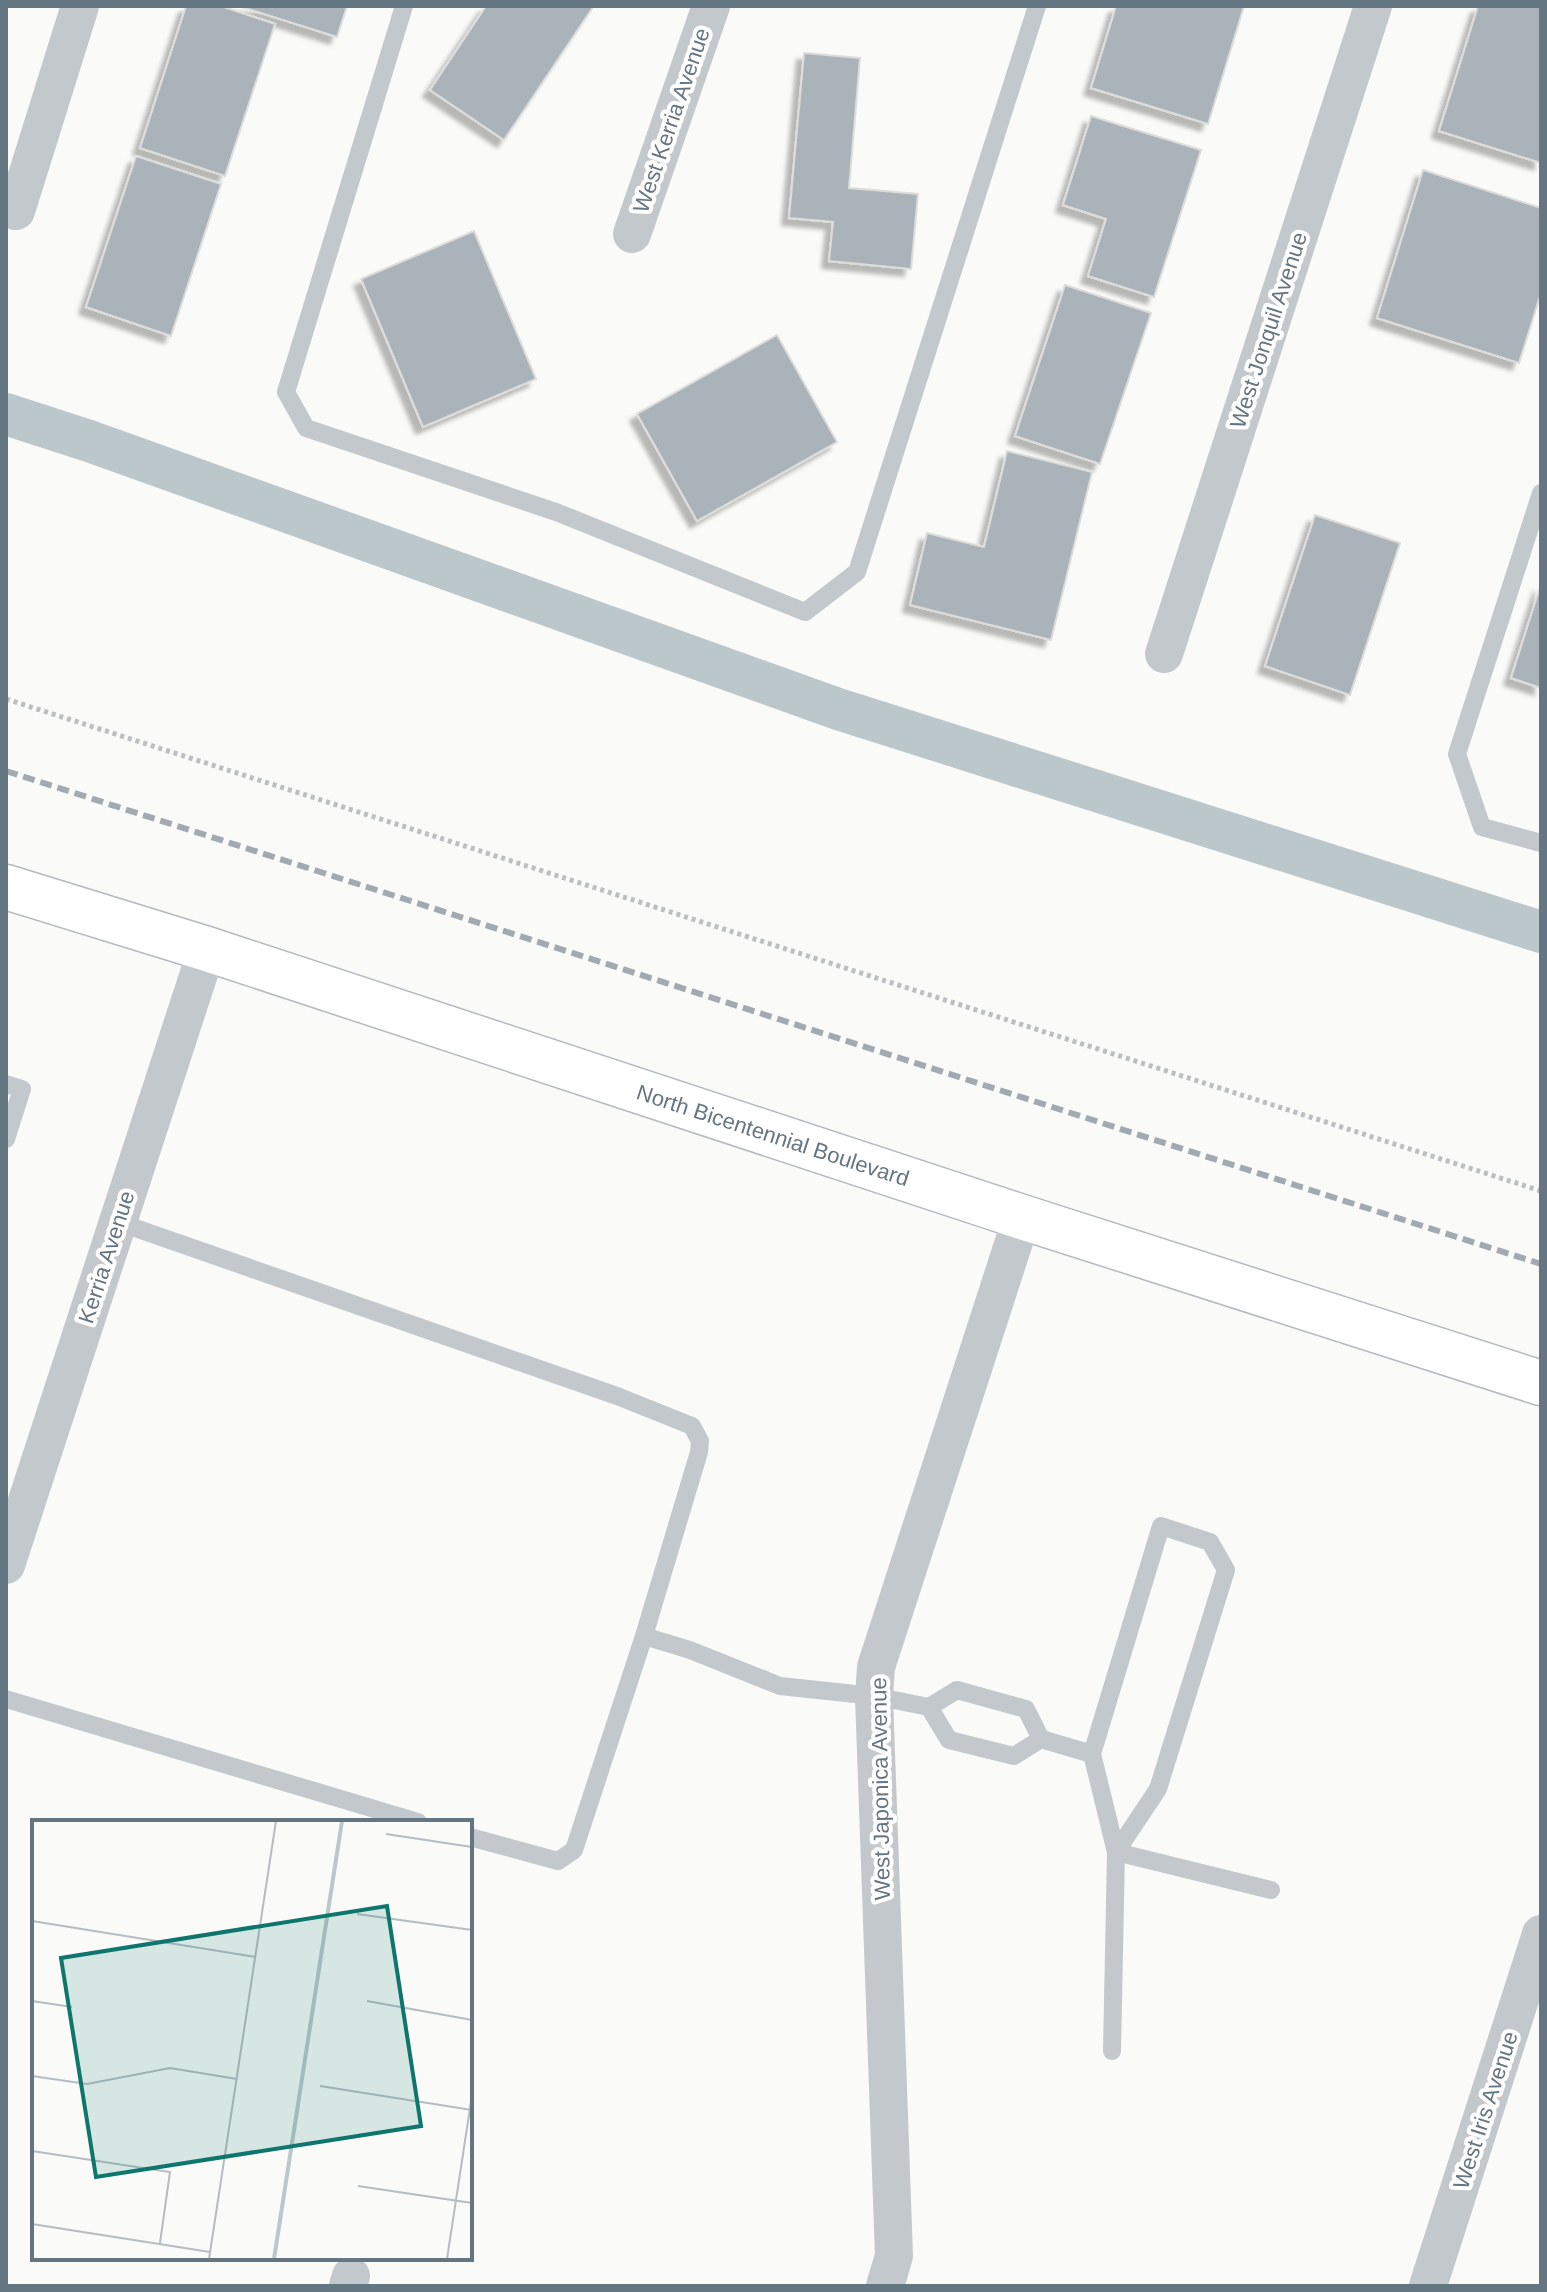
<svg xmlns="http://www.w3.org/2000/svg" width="1547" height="2292" viewBox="0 0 1547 2292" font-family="Arial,sans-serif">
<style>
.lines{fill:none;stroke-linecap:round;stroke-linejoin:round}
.canal{stroke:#bbc7cb;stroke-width:42}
.building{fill:#aab3b9;stroke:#dcdcda;stroke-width:2;filter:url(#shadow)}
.secondary-casing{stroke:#b3babf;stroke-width:47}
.path{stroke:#bbbfc2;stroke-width:5;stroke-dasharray:4 4;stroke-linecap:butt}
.lane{stroke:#c3c8cc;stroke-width:18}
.street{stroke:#c3c8cc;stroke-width:38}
.secondary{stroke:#fff;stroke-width:44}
.rail{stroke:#a2aab0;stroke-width:6;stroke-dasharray:12 6;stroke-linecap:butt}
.labels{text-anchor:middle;stroke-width:8;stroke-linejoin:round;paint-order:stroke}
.street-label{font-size:22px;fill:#657683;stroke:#fff}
.inset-river{fill:none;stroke:#bbc7cb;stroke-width:4}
.inset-road{fill:none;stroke:#b5bdc2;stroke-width:2}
.view{fill:#0f766e;fill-opacity:0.15;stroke:#0f766e;stroke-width:4}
.inset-edge{fill:none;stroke:#657683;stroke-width:4}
</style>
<defs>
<filter id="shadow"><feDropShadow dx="-7" dy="7" stdDeviation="2" flood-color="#0004"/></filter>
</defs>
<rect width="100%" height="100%" fill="#fafaf8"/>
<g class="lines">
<path class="canal" d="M6,414l83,27 749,268 703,223"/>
</g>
<path class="building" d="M186,6h35l54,18 -50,152 -85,-28z
M239,6h108l-10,31z
M486,6l107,1 -89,133 -74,-50z
M1116,6h128l-36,118 -117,-36z
M1478,6h63v157l-102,-32z
M804,53l56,5 -11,130 69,6 -7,75 -82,-8 4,-39 -44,-4z
M1091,116l110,34 -47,147 -66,-21 18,-57 -43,-14z
M136,156l85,28 -50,152 -85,-29z
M1423,170l118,38v85l-22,70 -142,-45z
M474,231l62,148 -113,48 -62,-148z
M1065,285l86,28 -51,151 -85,-28z
M777,335l60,107 -140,79 -60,-107z
M1007,451l85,21 -41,168 -141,-35 17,-72 57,14z
M1315,515l85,28 -50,152 -85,-29z
M1541,584v104l-30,-10z"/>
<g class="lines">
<g class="secondary-casing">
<path id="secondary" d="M6,887l201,62 815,268 519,166"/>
</g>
<path class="path" d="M6,699l1535,492"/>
<path class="lane" d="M404,6l-118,386 20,36 250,84 249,100 52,-40 180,-566
M1541,493l-84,261 25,73 59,16
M6,1084l16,5 -16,50
M118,1222l499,174 75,30 8,15 -1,11 -55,184 -70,214 -16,11 -88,-24
M644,1636l46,14 90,36 94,10 55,11 28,-17 69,19 15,30 -27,17 -65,-16 -20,-33
M6,1699l412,123
M1041,1739l51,15 69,-228 49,16 16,28 -68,219 -42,63 155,38
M1092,1754l24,98 -4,199"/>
<path class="street" d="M16,211l64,-205
M632,234l79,-228
M1164,654l209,-648
M6,1565l201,-616
M348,2286l3,-10
M885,2286l9,-30 -20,-560 2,-29 146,-450
M1428,2286l113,-352"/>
<use href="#secondary" class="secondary"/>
<path class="rail" d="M6,771l1535,493"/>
</g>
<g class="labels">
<g class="street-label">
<text transform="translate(671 120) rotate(-71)" y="8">West Kerria Avenue</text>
<text transform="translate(1268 330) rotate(-72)" y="8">West Jonquil Avenue</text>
<text transform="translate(773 1135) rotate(18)" y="8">North Bicentennial Boulevard</text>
<text transform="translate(106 1257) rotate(-72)" y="8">Kerria Avenue</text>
<text transform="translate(880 1789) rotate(-91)" y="8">West Japonica Avenue</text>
<text transform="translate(1485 2110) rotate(-72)" y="8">West Iris Avenue</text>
</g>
</g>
<g transform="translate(32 1820)">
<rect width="440" height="440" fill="#fafaf8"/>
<path class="inset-river" d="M242,439l68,-438"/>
<path class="inset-road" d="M354,14l86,13M325,94l115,16M0,101l224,36M0,181l40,6M335,181l105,19M0,256l55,8 83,-16 67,11M288,266l152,24M0,331l138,21 -10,71M326,366l114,17M0,404l178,28M177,439l67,-438M415,439l25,-164"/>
<path class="view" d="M355,86l34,220 -325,51 -35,-219z"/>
<rect width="440" height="440" class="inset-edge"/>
</g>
<rect width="1547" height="2292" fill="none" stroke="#657683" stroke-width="16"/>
</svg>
